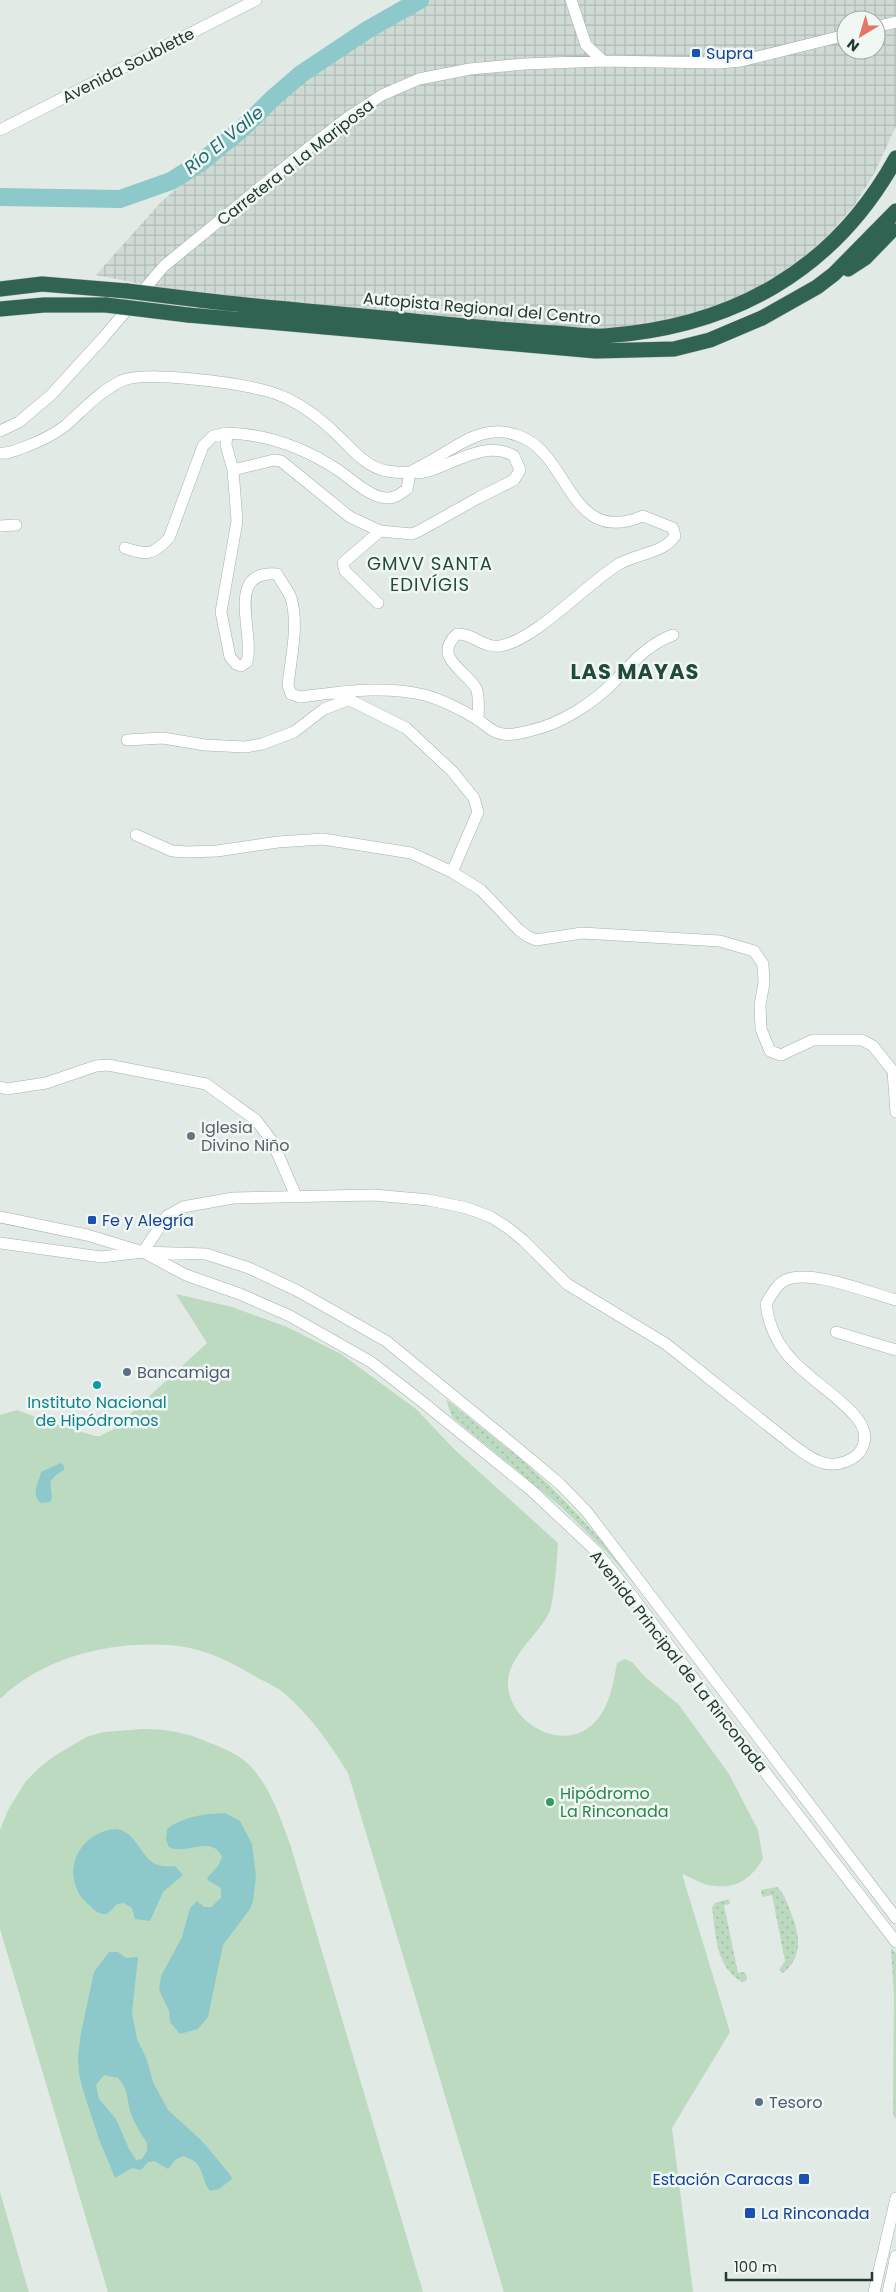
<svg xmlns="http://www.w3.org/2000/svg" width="896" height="2292" viewBox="0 0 896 2292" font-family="Poppins,sans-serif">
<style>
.industrial{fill:url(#industrial-grid);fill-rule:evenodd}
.grass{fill:url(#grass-dots)}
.pitch{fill:#bbdac0}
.water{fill:#8dc9cb;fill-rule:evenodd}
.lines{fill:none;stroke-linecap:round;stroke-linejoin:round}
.river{stroke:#8dc9cb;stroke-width:18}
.minor-casing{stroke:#a4b2ab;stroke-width:12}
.highway-casing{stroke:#bdc4c1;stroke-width:16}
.minor{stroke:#fff;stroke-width:11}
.highway{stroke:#316353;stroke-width:15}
.highway-bridge-casing{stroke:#bdc4c1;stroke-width:16;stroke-linecap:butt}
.highway-bridge{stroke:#316353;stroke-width:15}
.transit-dot{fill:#1a4fb4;stroke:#f1f7f3;stroke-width:2}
.worship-dot{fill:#6b7280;stroke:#f1f7f3;stroke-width:2}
.service-dot{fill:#5c6f8a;stroke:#f1f7f3;stroke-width:2}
.culture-dot{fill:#0f9aa8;stroke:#f1f7f3;stroke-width:2}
.leisure-dot{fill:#2e9e5b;stroke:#f1f7f3;stroke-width:2}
.labels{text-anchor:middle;stroke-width:5;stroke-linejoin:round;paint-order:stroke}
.transit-label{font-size:16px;fill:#164399;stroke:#f1f7f3;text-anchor:start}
.street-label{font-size:16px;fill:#233a31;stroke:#f1f7f3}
.worship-label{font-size:16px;fill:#5b616d;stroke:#f1f7f3;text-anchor:start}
.service-label{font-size:16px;fill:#4e5e75;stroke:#f1f7f3;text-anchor:start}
.culture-label{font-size:16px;fill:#0d838f;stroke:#f1f7f3}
.leisure-label{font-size:16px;fill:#27864d;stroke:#f1f7f3;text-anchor:start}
.water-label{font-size:18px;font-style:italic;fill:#226d71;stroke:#f1f7f3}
.neighbourhood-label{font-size:18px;letter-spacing:1px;fill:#204a3b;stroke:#f1f7f3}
.district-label{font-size:21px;font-weight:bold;letter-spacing:1px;fill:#204a3b;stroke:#f1f7f3}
</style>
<defs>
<pattern id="industrial-grid" width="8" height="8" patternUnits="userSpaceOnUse" patternTransform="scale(1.25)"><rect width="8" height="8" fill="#cfdad4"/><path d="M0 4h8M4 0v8" fill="none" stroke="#b1bcb6"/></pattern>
<pattern id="grass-dots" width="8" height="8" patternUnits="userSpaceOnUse" patternTransform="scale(1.25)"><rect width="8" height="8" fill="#bbdac0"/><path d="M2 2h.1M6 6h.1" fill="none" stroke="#a0bca5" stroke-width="1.8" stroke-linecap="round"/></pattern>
</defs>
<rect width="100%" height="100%" fill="#e1eae5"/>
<path class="industrial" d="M421,0h475v126l-21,46 -21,34 -27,30 -26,24 -34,24 -30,17 -76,24 -78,7 -406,-41 -81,-16 65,-73 62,-53 59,-61 36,-28 67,-44zM846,20h30v30h-30z"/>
<path class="grass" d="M446,1399c29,24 61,47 89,73 44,41 84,86 119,135l-47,-55 -48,-47 -107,-88z
M777,1887c7,6 9,13 12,21 10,23 16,47 -6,65l-4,-3 6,-9 -13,-66 -10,2 -1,-7z
M729,1899l1,5 -6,1 14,68 7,-1 2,6 -1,3 -4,1c-27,-16 -26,-47 -30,-75l3,-4z
M891,1948l5,5v166l-3,-4 1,-120z"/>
<path class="pitch" d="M176,1294l56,13 55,20 54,27 75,55 39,41 103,93c-1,14 -4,63 -10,72 -12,22 -43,45 -40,72 4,37 53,65 84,38 17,-15 21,-40 25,-62l8,-4 7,3 13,15 34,28 50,69 29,56 5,29c-14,22 -28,31 -55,26 -9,-2 -17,-8 -26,-11l48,158 -58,96 21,164h-189l-156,-519c-18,-29 -37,-57 -64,-80 -7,-6 -17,-10 -26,-15 -22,-13 -48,-27 -73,-31 -63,-9 -139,7 -185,52v-284l17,-5 29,11 49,15h5l14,-7 93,-86z
M143,1729c25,0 45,4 67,14 11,4 22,9 31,15 27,20 39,59 50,89l132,445h-315l-108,-363v-99l8,-20 18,-29 13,-13 14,-11 33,-20 18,-5z
M0,2192l27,94 2,6h-29z"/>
<path class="water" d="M61,1463l3,3v4c-18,11 -13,11 -12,28l-2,4 -9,1c-11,-9 -2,-20 0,-31z
M225,1813l15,8 12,23 4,33 -3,24 -3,8 -27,36 -15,72 -10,12 -18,5 -10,-12 -1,-11 -10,-21 2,-14 21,-39 8,-29 7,-7 7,6h7l10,-9v-10l-12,-7 -2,-3 11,-12 4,-9c-10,-23 -37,-1 -53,-10l-3,-7 1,-11c17,-13 37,-15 58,-16z
M116,1829c22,3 24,30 42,36 5,2 11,1 17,1l8,9 -20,17 -13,29 -15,-2 -3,-11 -8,-5 -7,1 -10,10c-7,1 -12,-3 -17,-8 -32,-26 -15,-74 26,-77z
M109,1952h9l8,6 12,-1 -6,56 5,26 10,21 6,22 15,28 35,32 28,34 1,3 -13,10 -9,2c-11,-15 -4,-28 -27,-35l-8,4 -7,9 -14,-8 -6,1 -7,8 -9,-2 -17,10 -16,-39 -16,-49 -4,-16 -1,-18 3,-23 13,-61zM104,2075l14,3c9,10 9,16 11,29 3,13 11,25 18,36v8l-5,8 -6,1 -7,-11 -13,-30 -17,-20 -3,-14z"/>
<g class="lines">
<path class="river" d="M0,197l120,2 51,-18 29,-18 43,-35 29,-29 29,-25 66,-44 53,-30"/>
<g class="minor-casing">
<path id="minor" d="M571,0l15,45 17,16
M876,27l20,-5
M0,130l256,-130
M0,431l19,-9 32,-27 52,-57 61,-72 148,-121 35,-27 35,-23 37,-16 51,-10 55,-5 78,-3 116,2 22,-2 105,-26
M0,453c8,1 14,-2 22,-5 14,-5 30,-12 43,-22 18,-16 34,-34 56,-45 23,-11 115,2 142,9 26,6 51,23 70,41 17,15 31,36 54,40 6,1 17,2 23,1 5,-2 12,-7 17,-9 33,-18 60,-44 99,-24 45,24 46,107 117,77l30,12 2,8c-12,18 -38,17 -56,28 -33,20 -83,76 -119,82 -17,2 -28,-13 -43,-12 -25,23 8,36 19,54 4,9 2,22 2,32
M233,470l41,-10 7,1 69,56 30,14 -37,32 2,8 33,32
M0,526l16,-1
M380,531l32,3 7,-3 59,-33 36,-18 6,-10 -6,-14c-29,-17 -61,9 -89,16 -4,1 -10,0 -15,0l-3,17c-9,7 -15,11 -27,8 -15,-4 -30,-19 -42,-27 -35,-23 -70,-36 -111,-37l-1,12 7,25 4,51 -16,91 9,45 6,7 5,2 6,-4c8,-30 -23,-92 30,-88 4,8 11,16 14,24 8,28 0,59 -3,87l3,9 9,3c42,-5 83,-12 125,-2 17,5 37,15 52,24 8,5 15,14 26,15 8,2 22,-2 30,-4 29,-7 60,-27 81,-48 18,-19 34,-38 59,-47
M125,548c22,7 27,8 44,-10l34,-92 10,-10 14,-3
M336,693l70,35 46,43 22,27 4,14 -26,60
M127,740l36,-2 42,7 40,2 17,-3 32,-12 30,-23 26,-10
M136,835l36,16 15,1 30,-1 61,-9 45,-3 88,14 41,19 29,18 38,40 8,6 9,4 46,-7 138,8 34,10 9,13 1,19 -4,22 1,24 9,22 11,4 32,-15h49l11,6 20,25 3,41
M0,1087l7,2 39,-6 50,-17 12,-1 98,19 50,36 16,21 24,55
M0,1217l87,18 56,17 43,23 54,19 50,22 81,46 49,38 111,90 65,61 37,46 78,105 185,240
M0,1243l101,14 42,-5 63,2 43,14 49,23 88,50 130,106 44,37 27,28 309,406
M143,1252l24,-36 16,-9 50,-9 141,-3 55,5 38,8 24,9 17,11 15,12 44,44 99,60 128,102c9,6 19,15 30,17 13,4 34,-3 39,-17 4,-10 0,-20 -6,-28 -21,-25 -51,-40 -71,-65 -11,-14 -18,-32 -20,-49 4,-7 9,-17 16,-22 24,-16 87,11 114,18
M836,1332l60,18
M874,2292l22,-94
M888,2292l8,-36"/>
</g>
<g class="highway-casing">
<path id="highway" d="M848,269l17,-11 27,-28
M0,289l42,-5 85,7
M200,300c74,9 148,14 222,22 45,4 89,9 134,11 16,1 33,4 49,3 127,-9 229,-65 291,-178
M0,309l44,-4h62
M188,315l408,36 78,-2 36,-9 52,-22 55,-31 17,-13 62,-63"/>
</g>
<use href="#minor" class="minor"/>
<use href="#highway" class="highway"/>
<g class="highway-bridge-casing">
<path id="highway-bridge" d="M127,291l73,9
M106,305l82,10"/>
</g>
<use href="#highway-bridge" class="highway-bridge"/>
</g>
<g class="transit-dot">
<rect x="691" y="48" width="10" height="10" rx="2.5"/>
<rect x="87" y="1215" width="10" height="10" rx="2.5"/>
<rect x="798" y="2173" width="12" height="12" rx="2.5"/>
<rect x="744" y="2207" width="12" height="12" rx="2.5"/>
</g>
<circle class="worship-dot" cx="191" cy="1136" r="5"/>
<g class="service-dot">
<circle cx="127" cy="1372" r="5"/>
<circle cx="759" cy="2102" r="5"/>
</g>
<circle class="culture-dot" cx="97" cy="1385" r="5"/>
<circle class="leisure-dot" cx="550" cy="1802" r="5"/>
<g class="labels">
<g class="transit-label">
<text x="706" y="59">Supra</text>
<text x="102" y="1226">Fe y Alegría</text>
<text x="793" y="2185" text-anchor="end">Estación Caracas</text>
<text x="761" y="2219">La Rinconada</text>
</g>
<g class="street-label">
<text transform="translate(128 65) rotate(-27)" y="6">Avenida Soublette</text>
<text transform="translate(295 162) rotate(-38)" y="6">Carretera a La Mariposa</text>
<text transform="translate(482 308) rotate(5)" y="6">Autopista Regional del Centro</text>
<text transform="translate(679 1661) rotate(52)" y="6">Avenida Principal de La Rinconada</text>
</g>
<g class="worship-label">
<text x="201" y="1133">Iglesia<tspan x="201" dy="18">Divino Niño</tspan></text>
</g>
<g class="service-label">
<text x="137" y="1378">Bancamiga</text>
<text x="769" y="2108">Tesoro</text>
</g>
<g class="culture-label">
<text x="97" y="1408">Instituto Nacional<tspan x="97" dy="18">de Hipódromos</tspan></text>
</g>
<g class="leisure-label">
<text x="560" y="1799">Hipódromo<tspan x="560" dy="18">La Rinconada</tspan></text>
</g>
<g class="water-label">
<text transform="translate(224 140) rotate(-39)" y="6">Río El Valle</text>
</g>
<g class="neighbourhood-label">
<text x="430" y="570">GMVV SANTA<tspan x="430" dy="21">EDIVÍGIS</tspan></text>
</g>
<g class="district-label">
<text x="635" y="679">LAS MAYAS</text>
</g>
</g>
<g transform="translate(861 35) rotate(218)"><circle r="24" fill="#f1f7f3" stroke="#9faba5"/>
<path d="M0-4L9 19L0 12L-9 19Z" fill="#e77362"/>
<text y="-8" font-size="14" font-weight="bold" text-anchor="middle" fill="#233a31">N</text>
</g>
<path d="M726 2272v8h146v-8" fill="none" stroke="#233a31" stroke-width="2.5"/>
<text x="734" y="2272" font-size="15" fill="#233a31" stroke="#f1f7f3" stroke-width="4" paint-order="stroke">100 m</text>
</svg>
